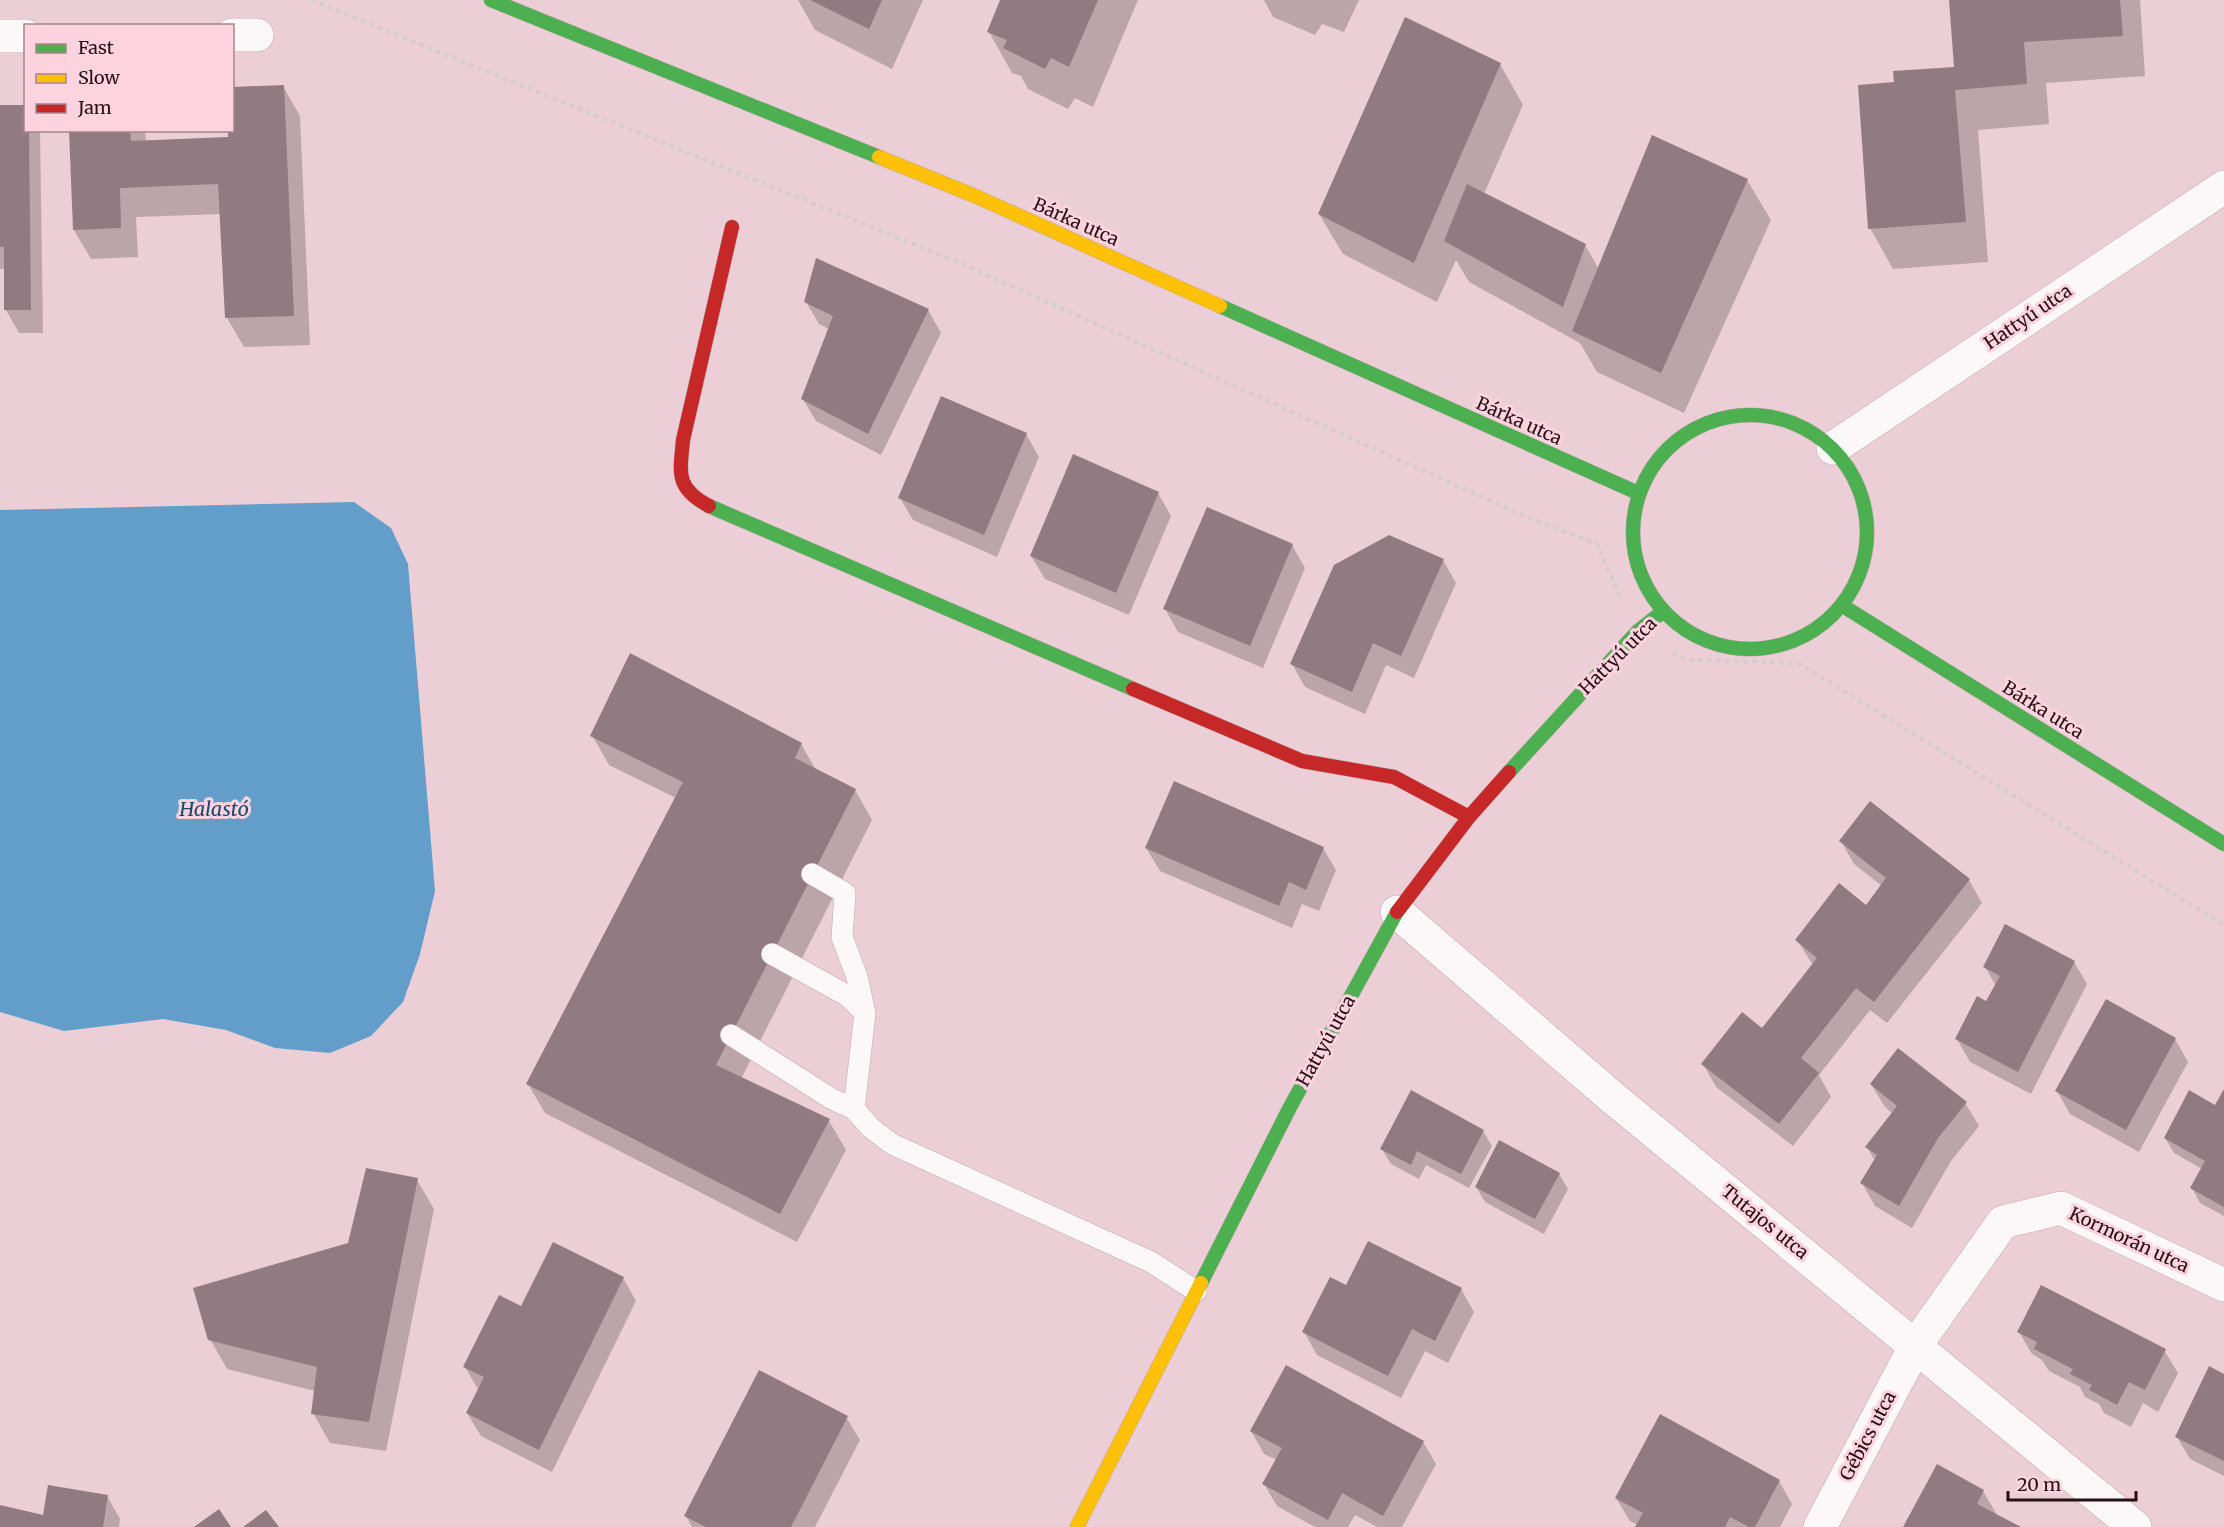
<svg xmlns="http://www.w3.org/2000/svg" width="2224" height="1527" viewBox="0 0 2224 1527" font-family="Merriweather,serif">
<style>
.water{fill:#629ec9}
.shadow{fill:#0003}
.building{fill:#927a82}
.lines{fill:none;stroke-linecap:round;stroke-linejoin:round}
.lane-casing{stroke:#c1a8ae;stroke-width:22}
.street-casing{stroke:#c1a8ae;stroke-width:34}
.fast-casing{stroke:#c1a8ae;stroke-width:15}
.slow-casing{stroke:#c1a8ae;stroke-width:15}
.jam-casing{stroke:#c1a8ae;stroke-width:15}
.path{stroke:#d5ccce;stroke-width:4;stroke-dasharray:4.5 4.5;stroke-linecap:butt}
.lane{stroke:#fcf8f9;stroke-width:21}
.street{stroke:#fcf8f9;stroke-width:33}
.fast{stroke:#4caf50;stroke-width:14}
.slow{stroke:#ffc107;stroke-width:14}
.jam{stroke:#c62828;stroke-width:14}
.labels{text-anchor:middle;stroke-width:6;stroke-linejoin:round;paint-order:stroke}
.street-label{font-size:18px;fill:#260f16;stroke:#fcd3de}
.water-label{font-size:20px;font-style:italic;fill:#184968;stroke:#fcd3de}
</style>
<rect width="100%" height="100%" fill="#ebced6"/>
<path class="water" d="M354,502l37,26 17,36 27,327 -15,63 -17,48 -32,34 -41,17 -55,-5 -49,-18 -63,-11 -99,12 -64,-19v-502z"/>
<path class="shadow" d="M798,0h125l-31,69 -77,-39z
M1002,0h136l-45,107 -18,-9 -7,11 -40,-20 -7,-13 -9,-3 -23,-41z
M1264,0h95l-15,32 -22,-8 -7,11 -42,-18z
M1951,0h189l5,76 -99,7 3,41 -71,6 10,132 -95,7 -23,-41 25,-145 61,-15z
M1500,64l23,41 -39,89 101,51 14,24 148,-89 24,40 -87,193 -87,-41 -17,-29 -111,-61 -13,-22 -19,42 -94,-48 -24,-40z
M283,86l17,30 10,229 -66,2 -17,-29 -6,-104 -85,3 2,40 -47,2 -17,-29 -4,-100h75l1,12 84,-4 2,-8z
M0,107l26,23h14l3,203h-24l-13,-23 -1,-41h-5z
M806,302l122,8 13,23 -60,122 -65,-34 -13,-22 26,-70 -10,-5z
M1026,434l13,23 -42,100 -84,-37 -13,-22z
M1158,493l13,23 -42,99 -84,-36 -14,-23z
M1292,545l13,23 -42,100 -85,-36 -13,-23z
M1443,560l13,23 -42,95 -28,-13 -21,49 -60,-27 -13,-23z
M592,735l209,9 15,26 39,20 17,30 -131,259 88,42 17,29 -49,92 -252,-129 -17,-29 148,-286 -67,-33z
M1841,841l128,39 13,23 -95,120 -17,-13 -51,65 12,22 -38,49 -77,-59 -13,-23 60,-34 50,-65 -16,-25 69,-33 16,-21 -28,-22z
M1146,848h177l13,22 -17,41 -17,-7 -10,24 -132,-57z
M2074,962l13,22 -56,110 -61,-32 -13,-23 30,-36 9,-17 -11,-19z
M2175,1039l13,23 -49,90 -69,-38 -13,-23z
M1871,1084l94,19 14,23 -28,35 -39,67 -37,-22 -13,-23 13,-22 -8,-14 26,-33 -8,-7z
M2224,1092v124l-24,-13 -8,-15 10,-19 -28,-16 -9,-15 51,-31z
M1483,1131l9,15 -23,42 -43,-23 -7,14 -28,-15 -9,-15z
M1559,1174l9,15 -24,45 -59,-32 -9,-15z
M417,1180l17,29 -48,242 -56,-8 -17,-30 2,-22 -88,-22 -17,-30 139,-95z
M623,1278l13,23 -84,171 -71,-36 -14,-23 12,-22 -14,-24 57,-59z
M1347,1287l114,2 13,23 -26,51 -23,-12 -24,47 -84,-43 -13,-23z
M2019,1332l145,18 14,23 -20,39 -15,-9 -12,24 -27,-14 -5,-9 -14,-7 -5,-10 -31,-16 -7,-11 -10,-6z
M2224,1375v101l-34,-17 -13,-22z
M846,1417l14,23 -45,87h-123l-6,-11z
M1251,1431l172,11 13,22 -34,63h-25l-22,-12 -7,12h-33l-38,-21 -13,-22 13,-24 -13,-6z
M1779,1481l13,23 -12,23h-143l1,-2 -8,-4 -14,-23z
M1983,1491l13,22 -1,2 23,12h-114z
M107,1496l13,23 -1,8h-119v-20l44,9z"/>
<path class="building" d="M810,0h72l-13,29z
M1000,0h98l-29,67 -18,-9 -6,11 -42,-21 4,-8 -20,-8z
M1949,0h171l3,36 -99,6 3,42 -72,6 11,132 -98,7 -10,-144 36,-3 -1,-11 61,-4z
M1405,17l96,46 -87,200 -96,-49z
M284,85l10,231 -69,2 -7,-134 -98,4 1,40 -48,2 -4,-100h61l1,11 97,-4v-7h4v-43z
M0,105h26v25h3l2,180h-27v-63h-4z
M1652,135l96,44 -87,194 -89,-42z
M1467,184l119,60 -23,63 -119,-66z
M816,258l113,51 -61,125 -67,-35 32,-83 -29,-14z
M941,396l86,37 -43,102 -86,-37z
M1073,454l86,38 -43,101 -86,-37z
M1207,507l86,37 -43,102 -87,-37z
M1389,535l55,24 -43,97 -28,-13 -21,49 -62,-28 44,-99z
M630,653l172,90 -7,15 61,31 -140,276 114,54 -50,95 -254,-130 157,-302 -93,-46z
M1174,781l150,66 -18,43 -17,-8 -10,24 -134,-58z
M1870,801l100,78 -96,123 -18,-14 -55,70 18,15 -40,51 -78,-60 41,-52 20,16 55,-70 -22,-18 44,-57 27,22 20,-27 -47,-37z
M2005,924l70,37 -57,111 -63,-33 22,-43 9,5 14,-25 -17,-9z
M2106,999l70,39 -50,92 -71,-39z
M1898,1048l69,54 -29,36 -39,68 -39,-23 17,-28 -12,-8 32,-41 -27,-22z
M2224,1089v118l-34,-19 15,-27 -41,-23 25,-48 26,15z
M1411,1090l73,40 -23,44 -44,-23 -6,14 -31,-16z
M1499,1140l61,33 -25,46 -60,-32z
M366,1168l52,10 -49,244 -58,-8 6,-47 -109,-27 -15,-52 155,-45z
M1368,1241l94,47 -27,53 -23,-12 -24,47 -86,-44 28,-55 16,8z
M553,1242l71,35 -85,173 -73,-37 18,-36 -21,-10 36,-72 22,11z
M2041,1285l125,64 -21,41 -16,-8 -12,23 -28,-15 3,-5 -22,-11 3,-5 -39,-20 3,-7 -20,-10z
M1286,1365l138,76 -41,75 -41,-23 -14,27 -66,-36 20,-36 -32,-17z
M2209,1366l15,8v87l-49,-24z
M759,1370l89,46 -57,111h-85l-22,-11z
M1660,1414l120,66 -25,47h-6l-19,-10 -5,10h-90l8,-14 -28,-15z
M1937,1464l47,26 -7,14 44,23h-118z
M48,1485l60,10 -5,32h-103v-22l43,10z
M219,1509l12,18h-37z
M266,1510l13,17h-36z"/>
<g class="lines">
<g class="lane-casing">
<path id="lane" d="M812,874l33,19 -3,44 15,40 8,36
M772,954l76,42 17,17 -11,96
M731,1035l101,64 22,10 17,19 21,16 259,118 45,29"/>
</g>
<g class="street-casing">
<path id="street" d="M232,35h25
M0,36h26
M1833,448l391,-261
M1397,912l216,186 522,429
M1820,1527l96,-182 87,-123 58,-14 163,77"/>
</g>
<g class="fast-casing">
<path id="fast" d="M491,0l388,157
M1220,306l418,187
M1633 532a117 117 0 1 1 234 0a117 117 0 1 1-234 0Z
M709,506l424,183
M1843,606l381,238
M1509,772l128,-140 24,-19
M1201,1283l88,-174 108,-197"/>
</g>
<g class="slow-casing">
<path id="slow" d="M879,157l96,39 245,110
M1077,1527l124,-244"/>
</g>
<g class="jam-casing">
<path id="jam" d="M709,506c-34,-18 -29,-33 -26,-66l49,-213
M1133,689l169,72 92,16 75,40
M1397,912l72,-95 40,-45"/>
</g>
<path class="path" d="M311,0l649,263 569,255 68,26 23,52
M1673,653l12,7 90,2 25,2 424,261"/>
<use href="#lane" class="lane"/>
<use href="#street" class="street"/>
<use href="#fast" class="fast"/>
<use href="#slow" class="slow"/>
<use href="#jam" class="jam"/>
</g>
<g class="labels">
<g class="street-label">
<text transform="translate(1076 222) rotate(24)" y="6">Bárka utca</text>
<text transform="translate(2028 317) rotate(-34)" y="6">Hattyú utca</text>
<text transform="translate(1519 421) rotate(24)" y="6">Bárka utca</text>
<text transform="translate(1618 656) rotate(-45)" y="6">Hattyú utca</text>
<text transform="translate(2043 710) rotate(32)" y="6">Bárka utca</text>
<text transform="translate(1326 1041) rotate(-61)" y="6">Hattyú utca</text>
<text transform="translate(1765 1222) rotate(39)" y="6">Tutajos utca</text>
<text transform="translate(2129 1240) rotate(25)" y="6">Kormorán utca</text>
<text transform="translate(1868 1436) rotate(-62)" y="6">Gébics utca</text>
</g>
<g class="water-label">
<text x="214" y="816">Halastó</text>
</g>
</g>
<rect x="24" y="24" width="210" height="108" fill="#fcd3de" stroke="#a6858e" stroke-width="1.5"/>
<rect x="36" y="44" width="30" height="9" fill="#4caf50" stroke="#a6858e" stroke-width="1.5"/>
<text x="78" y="54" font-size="18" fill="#260f16">Fast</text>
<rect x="36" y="74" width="30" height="9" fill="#ffc107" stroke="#a6858e" stroke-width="1.5"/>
<text x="78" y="84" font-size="18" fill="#260f16">Slow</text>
<rect x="36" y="104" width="30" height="9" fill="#c62828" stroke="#a6858e" stroke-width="1.5"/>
<text x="78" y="114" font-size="18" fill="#260f16">Jam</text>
<path d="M2008 1491v9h128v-9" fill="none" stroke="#260f16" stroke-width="3"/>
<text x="2017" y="1491" font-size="18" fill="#260f16" stroke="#fcd3de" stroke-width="4.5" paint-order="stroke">20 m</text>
</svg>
